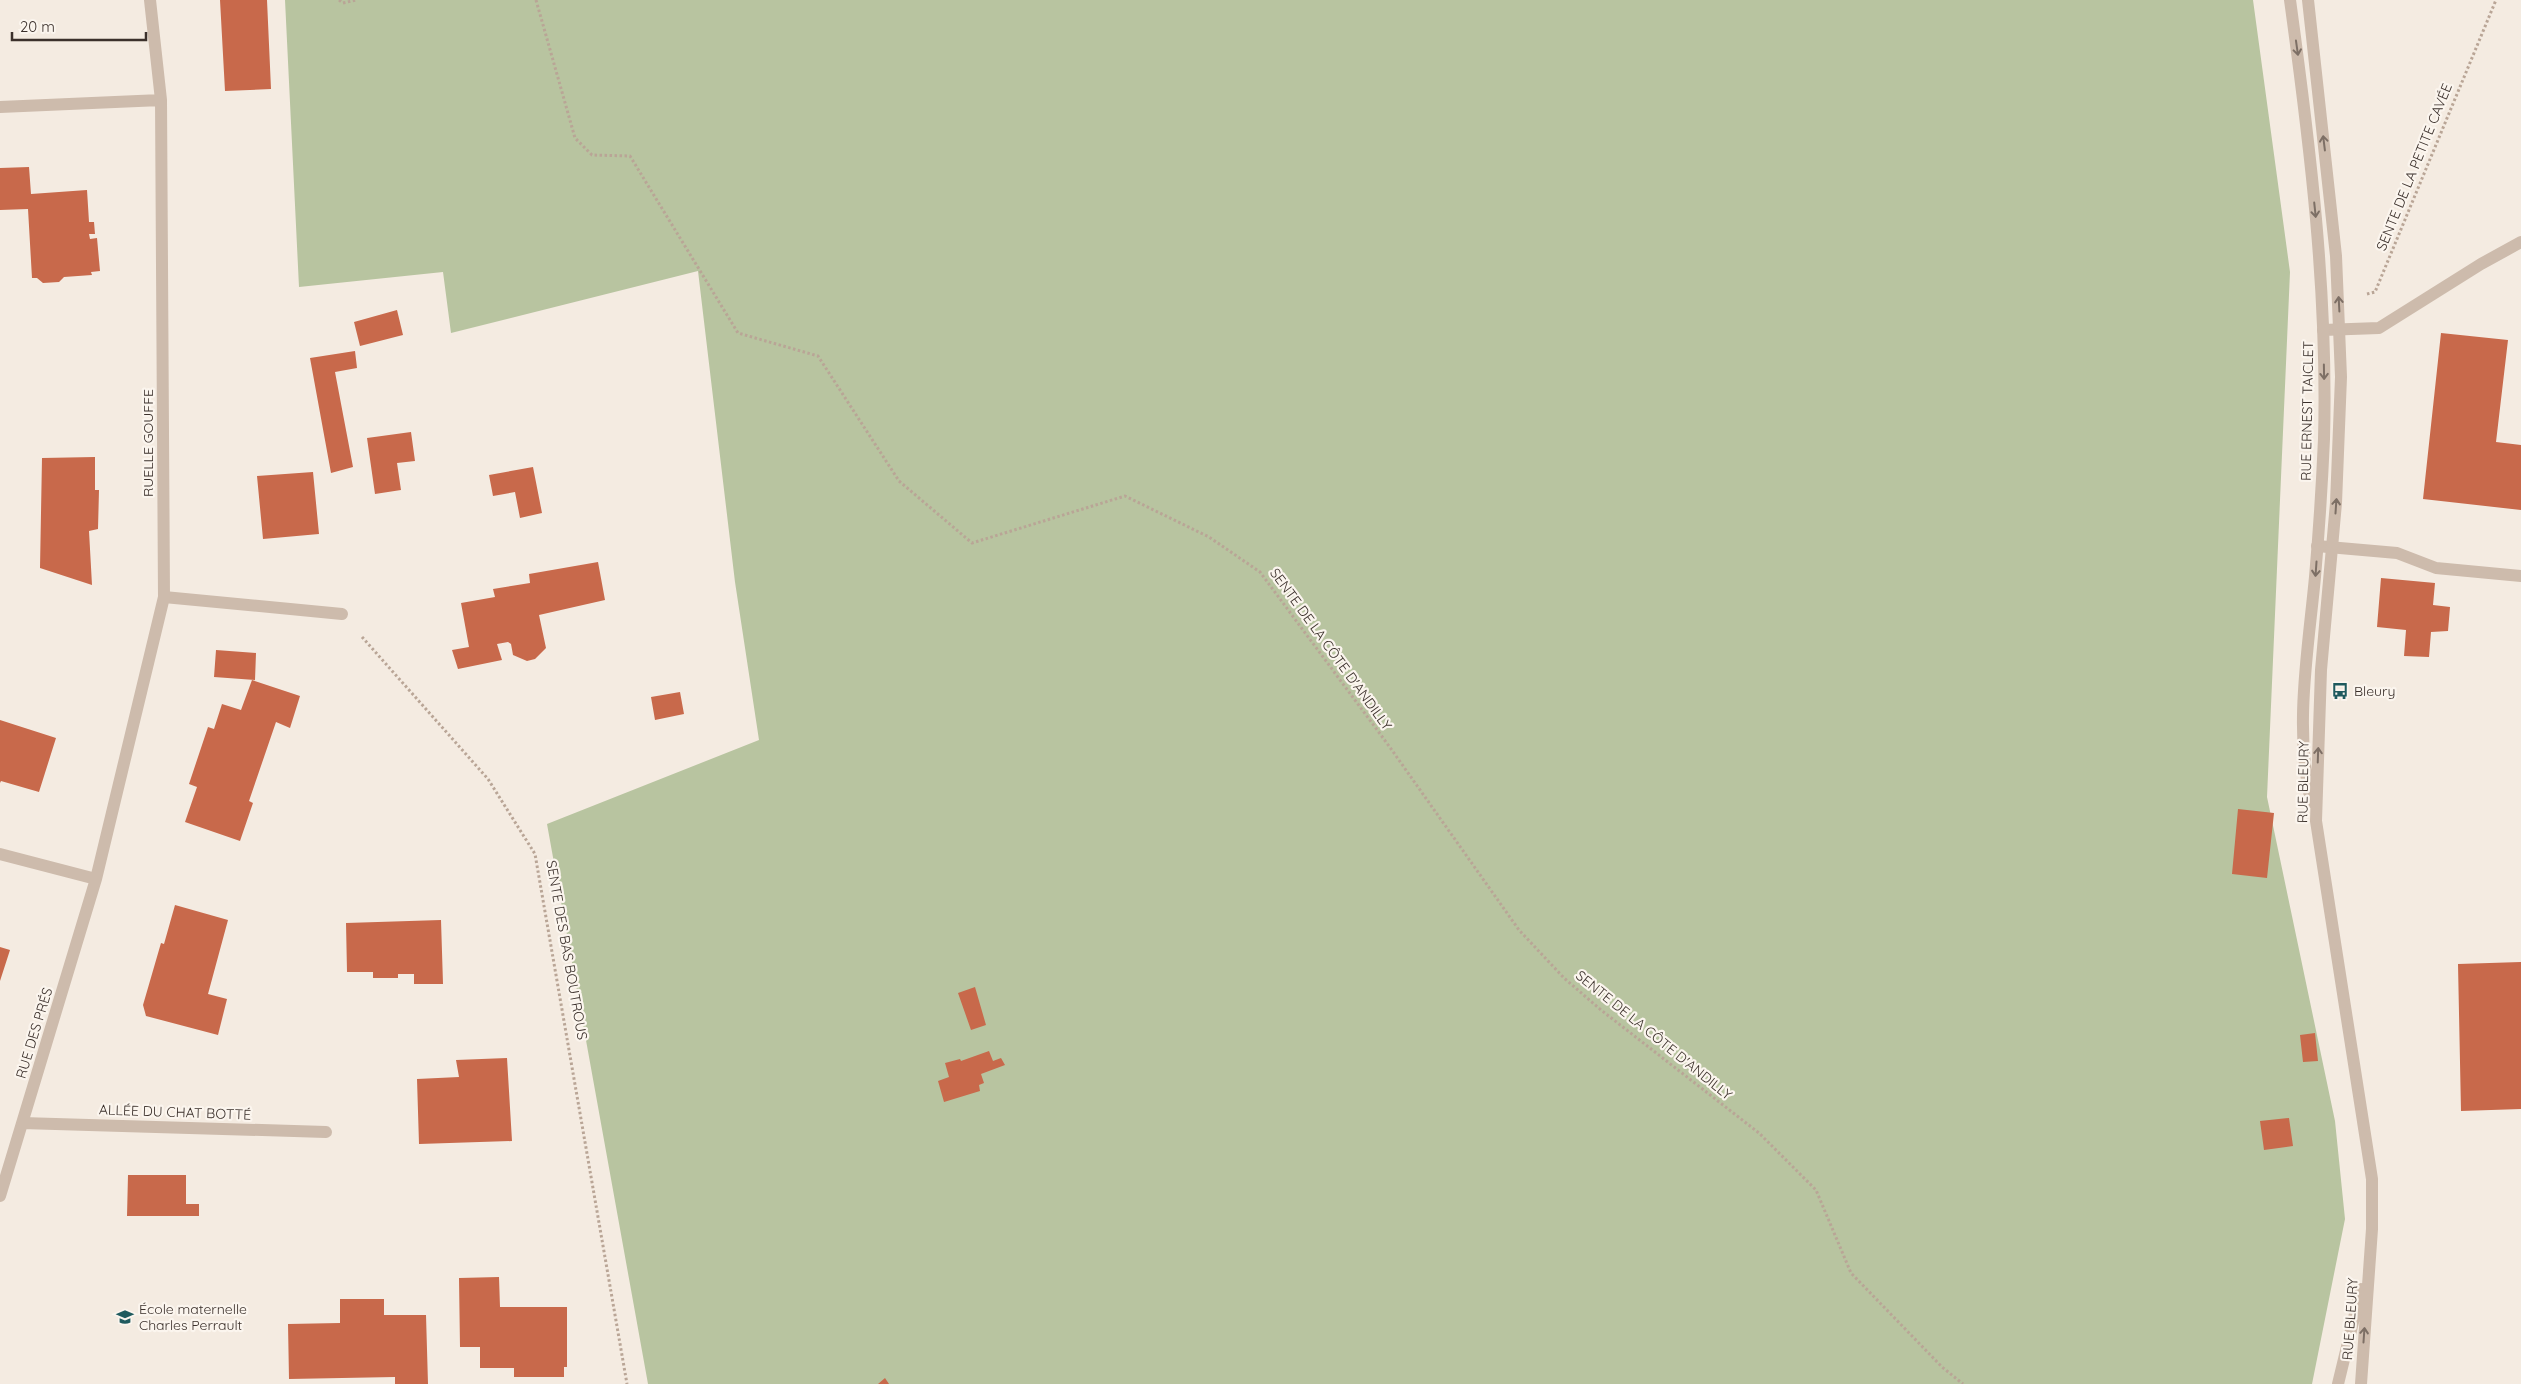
<svg xmlns="http://www.w3.org/2000/svg" width="2521" height="1384" viewBox="0 0 2521 1384" font-family="Quicksand,sans-serif">
<style>
.green{fill:#b8c4a0}
.building{fill:#c8694b}
.lines{fill:none;stroke-linecap:round;stroke-linejoin:round}
.path{stroke:#b9a596;stroke-width:3;stroke-dasharray:2.5 2.5;stroke-linecap:butt}
.service{stroke:#cdbbac;stroke-width:12}
.minor{stroke:#cdbbac;stroke-width:12}
.tertiary{stroke:#cdbbac;stroke-width:12}
.oneway{stroke:#7d6f65}
.labels{text-anchor:middle;stroke-width:4.5;stroke-linejoin:round;paint-order:stroke}
.street-label{font-size:14px;fill:#3b302b;stroke:#fbf5ee}
.poi-label{font-size:14px;fill:#3b302b;stroke:#fbf5ee;text-anchor:start}
</style>
<rect width="100%" height="100%" fill="#f4ebe1"/>
<path class="green" d="M285,0h1968l37,272 -23,525 68,324 10,98 -33,165h-1664l-101,-560 212,-84 -24,-158 -37,-311 -247,62 -8,-61 -144,15z"/>
<path class="building" d="M220,0h47l4,89 -46,2z
M29,167l2,27 56,-4 2,32h5l1,12h-6l1,5 7,-1 3,33 -9,1 1,3 -28,2 -5,5 -16,1 -6,-5h-5l-4,-69 -28,1v-42z
M397,310l6,25 -43,11 -6,-24z
M2441,333l67,7 -12,102 25,3v65l-98,-11z
M355,351l2,17 -22,4 18,95 -22,6 -21,-115z
M411,432l4,29 -18,2 4,27 -26,4 -8,-56z
M95,457v33h4l-1,39 -9,2 3,54 -52,-17 2,-110z
M533,467l9,46 -22,5 -5,-26 -22,4 -4,-21z
M313,472l6,62 -56,5 -6,-63z
M598,562l7,38 -66,15 7,33 -11,11 -8,2 -14,-6 -2,-11 -3,-2 -11,2 5,16 -44,9 -6,-19 17,-3 -8,-44 34,-6 -2,-8 37,-6 -1,-9z
M2381,578l54,5 -2,22 17,2 -2,24 -17,1 -2,25 -25,-1 2,-26 -29,-3z
M216,650l40,3 -1,27 -41,-3z
M252,680l48,16 -10,32 -14,-6 -27,79 4,2 -13,38 -55,-19 12,-35 -8,-3 19,-57 6,2 8,-25 19,6z
M680,692l4,22 -29,6 -4,-23z
M0,720l56,18 -17,54 -38,-11 -1,2z
M2238,809l36,4 -7,65 -35,-4z
M175,905l53,15 -20,74 19,5 -9,36 -72,-19 -3,-11 18,-62 3,1z
M441,920l2,64h-29v-10h-16v4h-25v-6h-26l-1,-49z
M0,947l10,3 -10,31z
M2521,962v147l-60,2 -3,-147z
M975,987l11,38 -15,5 -13,-37z
M2315,1033l3,28 -15,1 -3,-27z
M989,1051l4,10 8,-3 4,7 -24,9 3,9 -5,2 1,6 -36,11 -6,-21 11,-4 -4,-14 15,-4 1,2z
M507,1058l5,83 -93,3 -2,-65 42,-2 -3,-17z
M2289,1118l4,28 -29,4 -4,-29z
M128,1175h58v29h13v12h-72z
M499,1277l1,30h67v60h-3v10h-50v-9h-34v-21h-20l-1,-69z
M340,1299h44v16h42l2,69h-33v-7l-106,2 -1,-55 52,-1z
M885,1378l4,6h-11z"/>
<g class="lines">
<path class="path" d="M339,0l4,3 13,-3
M536,0l39,138 17,17 38,1 108,177 80,23 81,125 73,62 153,-47 84,41 51,35 129,174 130,184 45,48 37,32 158,123 57,57 35,83 91,94 21,17
M2367,294l8,-2 121,-292
M362,637l126,142 47,75 92,530"/>
<path class="service" d="M2323,330l56,-2 102,-64 40,-22
M2317,546l80,7 39,15 85,8
M164,597l178,17"/>
<path class="minor" d="M0,107l161,-7
M0,854l96,25
M22,1123l304,9
M0,1196l96,-317 68,-282 -3,-497 -11,-100"/>
<path class="tertiary" d="M2290,0c20,146 38,292 34,439 -2,46 -5,92 -9,138 -7,74 -21,151 -4,225
M2308,0l28,256 5,121 -5,126 -15,167 -5,151 56,358v50l-11,155
M2338,1384l23,-95"/>
</g>
<defs><path id="oneway-shaft" d="M-6 0H5M1.5-3L5.5 0L1.5 3" fill="none" stroke-width="1.6" stroke-linecap="round" stroke-linejoin="round" transform="scale(1.25)"/></defs>
<g class="oneway">
<use href="#oneway-shaft" transform="translate(2297 48) rotate(82)"/>
<use href="#oneway-shaft" transform="translate(2324 143) rotate(-97)"/>
<use href="#oneway-shaft" transform="translate(2315 210) rotate(84)"/>
<use href="#oneway-shaft" transform="translate(2339 304) rotate(-93)"/>
<use href="#oneway-shaft" transform="translate(2324 372) rotate(89)"/>
<use href="#oneway-shaft" transform="translate(2336 506) rotate(-86)"/>
<use href="#oneway-shaft" transform="translate(2316 569) rotate(94)"/>
<use href="#oneway-shaft" transform="translate(2318 755) rotate(-88)"/>
<use href="#oneway-shaft" transform="translate(2364 1335) rotate(-86)"/>
</g>
<defs>
<g id="bus-bare" transform="scale(1.35)"><path d="M-5-6H5V4H4V6H2V4H-2V6H-4V4H-5ZM-3.5-4V0h7V-4ZM-3.5 1.2v1.5H-2V1.2ZM2 1.2v1.5H3.5V1.2Z" fill="#1f5a5e" stroke="#fbf5ee" stroke-width="2.5" paint-order="stroke"/></g>
<g id="school-bare" transform="scale(1.35)"><path d="M0-5L7-2L0 1L-7-2ZM-4 1L0 2.5L4 1V4Q0 6-4 4Z" fill="#1f5a5e" stroke="#fbf5ee" stroke-width="2.5" paint-order="stroke"/></g>
</defs>
<g fill-rule="evenodd">
<use href="#bus-bare" x="2340" y="691"/>
<use href="#school-bare" x="125" y="1317"/>
</g>
<g class="labels">
<g class="street-label">
<text transform="translate(2414 167) rotate(-68)" y="5">SENTE DE LA PETITE CAVÉE</text>
<text transform="translate(2307 411) rotate(-89)" y="5">RUE ERNEST TAICLET</text>
<text transform="translate(148 443) rotate(-90)" y="5">RUELLE GOUFFE</text>
<text transform="translate(1331 649) rotate(54)" y="5">SENTE DE LA CÔTE D'ANDILLY</text>
<text transform="translate(2303 782) rotate(-89)" y="5">RUE BLEURY</text>
<text transform="translate(567 950) rotate(80)" y="5">SENTE DES BAS BOUTROUS</text>
<text transform="translate(34 1033) rotate(-73)" y="5">RUE DES PRÉS</text>
<text transform="translate(1654 1035) rotate(39)" y="5">SENTE DE LA CÔTE D'ANDILLY</text>
<text transform="translate(175 1112) rotate(2)" y="5">ALLÉE DU CHAT BOTTÉ</text>
<text transform="translate(2350 1319) rotate(-86)" y="5">RUE BLEURY</text>
</g>
<g class="poi-label">
<text x="2354" y="696">Bleury</text>
<text x="139" y="1314">École maternelle<tspan x="139" dy="16">Charles Perrault</tspan></text>
</g>
</g>
<path d="M12 32v8h134v-8" fill="none" stroke="#3b302b" stroke-width="2.5"/>
<text x="20" y="32" font-size="15" fill="#3b302b" stroke="#fbf5ee" stroke-width="4" paint-order="stroke">20 m</text>
</svg>
